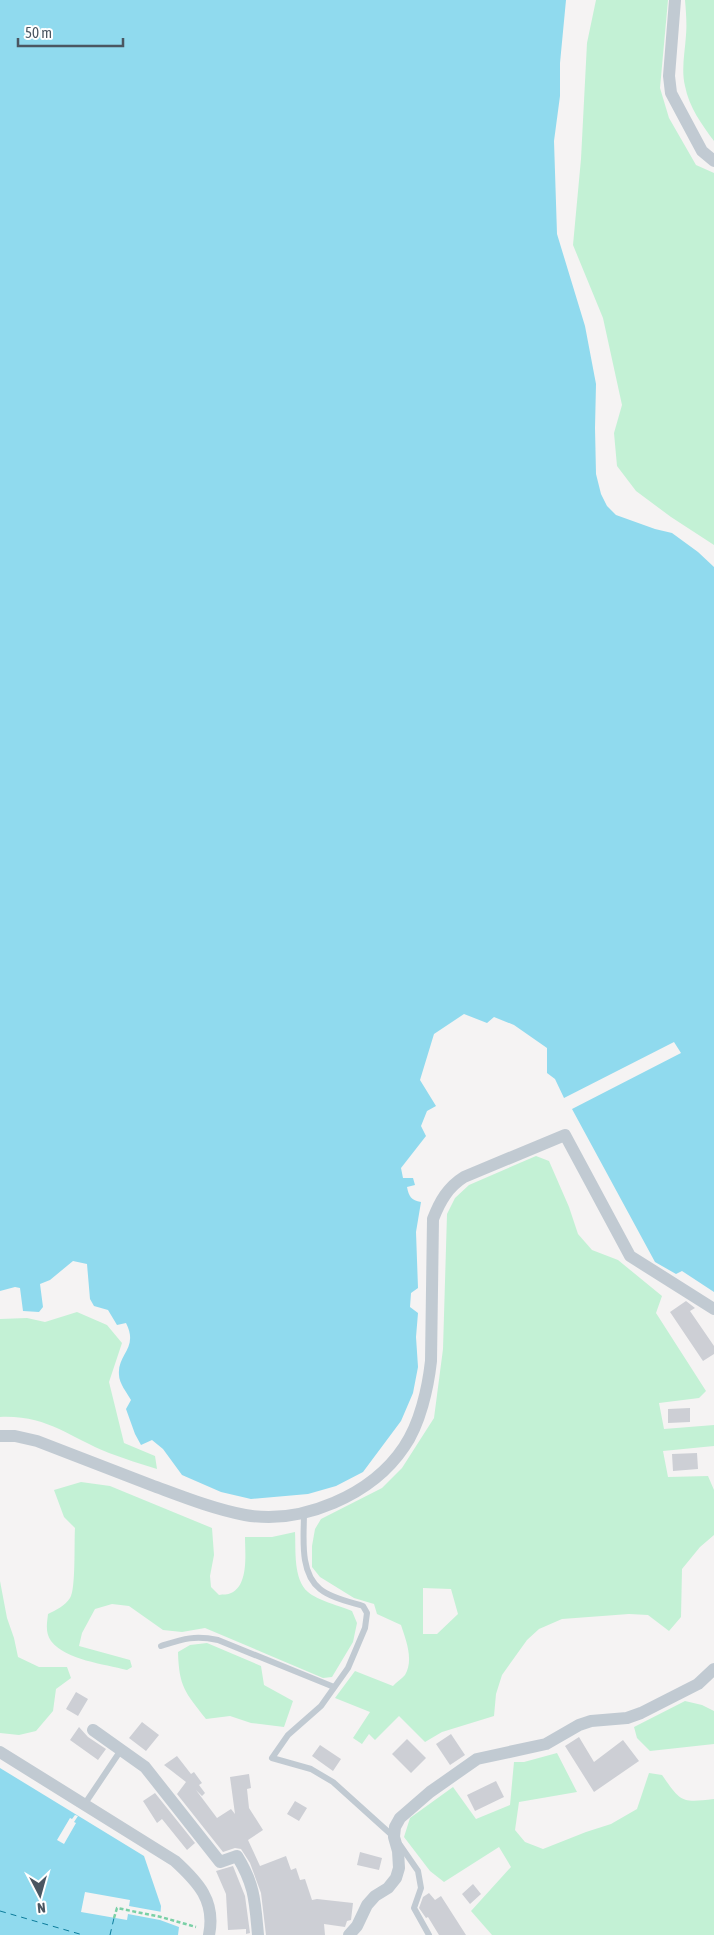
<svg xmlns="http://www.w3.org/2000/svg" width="714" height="1935" viewBox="0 0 714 1935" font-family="'Asap Condensed',sans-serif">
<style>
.green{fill:#c3f1d5;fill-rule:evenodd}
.water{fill:#90daee}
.pier{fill:#f5f3f3}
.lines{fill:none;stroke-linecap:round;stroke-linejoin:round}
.ferry{stroke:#0c7c9b;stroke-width:1;stroke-dasharray:6 5;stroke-linecap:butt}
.building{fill:#cdcfd5}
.path{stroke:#7ad0a6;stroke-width:2.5;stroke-dasharray:4 2.5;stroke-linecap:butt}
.service{stroke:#c1cad2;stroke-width:6}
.minor{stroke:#c1cad2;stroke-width:12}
</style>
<rect width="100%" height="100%" fill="#f5f3f3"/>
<path class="green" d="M596,0h72l-8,88 9,30 27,47 18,8v372l-43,-28 -35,-26 -19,-25 -3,-33 8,-28 -19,-87 -30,-73 8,-86 6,-116z
M685,0h29v141c-12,-16 -25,-34 -29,-55 -4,-17 0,-34 1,-51 1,-11 0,-23 -1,-35z
M536,1156l13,5 20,46 9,27 14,16 26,10 44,36 -6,17 50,78 -7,7 -40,5 5,26 50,-4v21l-51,5 5,26 40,-1 6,14v45l-14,12 -18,22 -1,48 -12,14 -21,-16 -19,-1 -67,5 -23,10 -12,11 -25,35 -6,19 -2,22 -52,16 -17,10 -26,-26 -24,24 -6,-6 -7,10 -9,-6 17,-26 -35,-14 20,-27 38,15c3,-4 9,-7 12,-11 9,-15 1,-35 -4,-50l-24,-11 -3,-10 -20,-6 -34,-21 -8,-10v-21l3,-17 6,-10 61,-31 20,-20 32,-50 9,-69 4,-135 8,-16 14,-13zM423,1588l28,1 7,25 -21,20h-14z
M77,1312l30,13 15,18 -13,39 15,61 31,13 2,13c-16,-5 -32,-10 -48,-16 -41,-16 -61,-38 -109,-36v-98l27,-1 18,4z
M81,1482l29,4 102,42 2,27 -4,21 1,11 8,8c4,-1 9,0 12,-2 18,-8 14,-40 14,-56h27l23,-5c1,18 -2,47 13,60 9,8 32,14 44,19l5,12 -4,19 -21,35 -9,1 -118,-50 -23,4 -19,-2 -34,-24 -17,-2 -17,5 -13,24 -3,13 51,14 2,7 -5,3c-23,-6 -61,-10 -76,-29 -6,-8 -4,-18 -3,-27 8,-4 17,-8 22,-16 6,-8 4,-57 5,-70l-11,-11 -10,-27z
M0,1581l7,37 7,20 4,19 21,10h28l4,11 -15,11 -3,22 -17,20 -17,4 -19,-2z
M207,1643l54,23 3,19 29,16 -9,26 -33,-4 -21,-7 -24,3c-21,-27 -27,-32 -28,-67l12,-7z
M685,1701l17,4 12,6v33l-64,7 -13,-13 -3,-11z
M557,1753l20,39 -58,10 -4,28 10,12 18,7 43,-17 25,-8 26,-15 12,-36 13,2c19,27 19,28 52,24v136h-222l-21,-24 40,-44 -12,-20 -55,35 -14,-11 -26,-34 6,-19 43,-31 23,32 34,-14 4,-43h10z"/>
<path class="water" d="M0,0h566l-6,63v33l-6,45 3,93 28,92 11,58 -1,44 1,46 5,20 6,12 9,9 39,14 17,4 26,19 16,15v725l-32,-21 -6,3 -21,-12 -83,-153 109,-56 -7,-11 -110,56 -9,-19 -8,-6v-25l-33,-23 -20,-8 -7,6 -23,-9 -30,20 -14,46 16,26 -9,5 -6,15 5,10 -25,32 2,10h10l2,7 -8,2c2,10 4,13 14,15l-5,30 2,56 -7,5 -1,14 8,6 -2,24 2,30 -5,26 -12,28 -38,51 -27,14 -28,8 -57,5 -30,-7 -39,-17 -19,-26 -11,-9 -11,5 -6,-11 -9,-25 5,-9c-4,-7 -12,-17 -12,-25 -2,-21 20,-27 7,-52l-9,2 -9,-15 -14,-4 -4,-7 -3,-35 -14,-3 -23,19 -10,4 3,23 -4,5 -16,-1 -3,-23 -5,-1 -15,4z
M0,1768l144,88 17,50 -1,14 19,7 -1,8h-178z"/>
<path class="pier" d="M75,1815l3,1 -4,6 2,1 -12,21 -7,-4 13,-22 2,1z
M85,1892l45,8 -1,6 33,6 -2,8 -32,-6 -1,6 -46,-8z"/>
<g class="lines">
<path class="ferry" d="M0,1911l83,24
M110,1935l4,-17"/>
</g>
<path class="building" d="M686,1301l9,7 -5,3 24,35v8l-11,7 -33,-49z
M690,1408v14l-22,1v-14z
M697,1453l1,16 -25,2 -1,-17z
M76,1692l12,7 -10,17 -12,-7z
M142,1722l17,13 -13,16 -17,-13z
M79,1727l9,10 18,12 -8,11 -28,-20z
M451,1734l14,21 -15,10 -14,-21z
M579,1737l15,25 29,-22 16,21 -45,31 -29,-46z
M407,1739l19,19 -15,15 -19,-19z
M320,1745l21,14 -8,12 -21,-15z
M177,1756l14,18 3,-2 8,11 -3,2 6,8 -3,3 -6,-6 21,28 14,-9 4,5 -5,-37 19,-3 2,14 -4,1 2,19 14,22 -15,10 12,26 26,-10 5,14 5,-2 4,12 5,-1 7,21 5,-1 36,4 -2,17 -4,1 -2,6 -21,-3 1,11h-59l-5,-42 -11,-30 -9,-14 -6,-1 -12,4 -46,-58 9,-12 -22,-17z
M496,1781l8,16 -29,14 -8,-16z
M155,1793l40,50 -8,7 -25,-31 -5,4 -14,-22z
M295,1801l12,7 -8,13 -12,-7z
M360,1852l22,6 -3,12 -22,-5z
M233,1866l12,30 5,37 -4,1v-5l-18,1 -2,-36 -10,-23z
M473,1884l8,10 -11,10 -8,-10z
M429,1893l6,7 6,-4 25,39h-27l-11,-18 -2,1 -7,-10 4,-11z"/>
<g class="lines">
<path class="path" d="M114,1918l3,-10 44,9 35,10"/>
<path class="service" d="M304,1512c0,25 -5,60 16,77 11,9 30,13 43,17l4,7 -2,15 -17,40 -27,38 -33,29 -16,23 39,11 22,13 61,55
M161,1646c22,-7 33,-11 57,-6l116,47
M84,1805l37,-55
M400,1845l18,26 3,17 -7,20 15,27"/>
<path class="minor" d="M675,0l-6,76 2,17 31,58 12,10
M0,1436h15l22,5c38,15 76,29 114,44 30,11 62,24 94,30 57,10 127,-20 159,-68 16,-23 24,-59 27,-86l2,-142c7,-18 15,-32 31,-42l101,-42 65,121 84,53
M93,1730l52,37 75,95 17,-6c18,29 18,46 21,79
M0,1752l175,109c23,21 41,40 34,74
M349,1935l8,-9 10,-21 8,-9 13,-8 8,-10 3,-10 -1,-17 -4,-14 1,-10 5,-9 30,-26 47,-33 69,-15 33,-19 12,-4 36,-3 14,-5 57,-29 16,-15"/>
</g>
<g transform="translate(40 1895) rotate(174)" stroke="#ffffff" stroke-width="4" paint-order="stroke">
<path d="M0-4L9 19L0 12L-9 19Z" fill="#4a5661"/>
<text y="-8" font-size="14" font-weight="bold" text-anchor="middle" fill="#4a5661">N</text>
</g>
<path d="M18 38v8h105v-8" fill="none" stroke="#4a5661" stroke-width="2.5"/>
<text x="25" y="38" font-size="15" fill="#4a5661" stroke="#ffffff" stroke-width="4" paint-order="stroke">50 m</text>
</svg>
